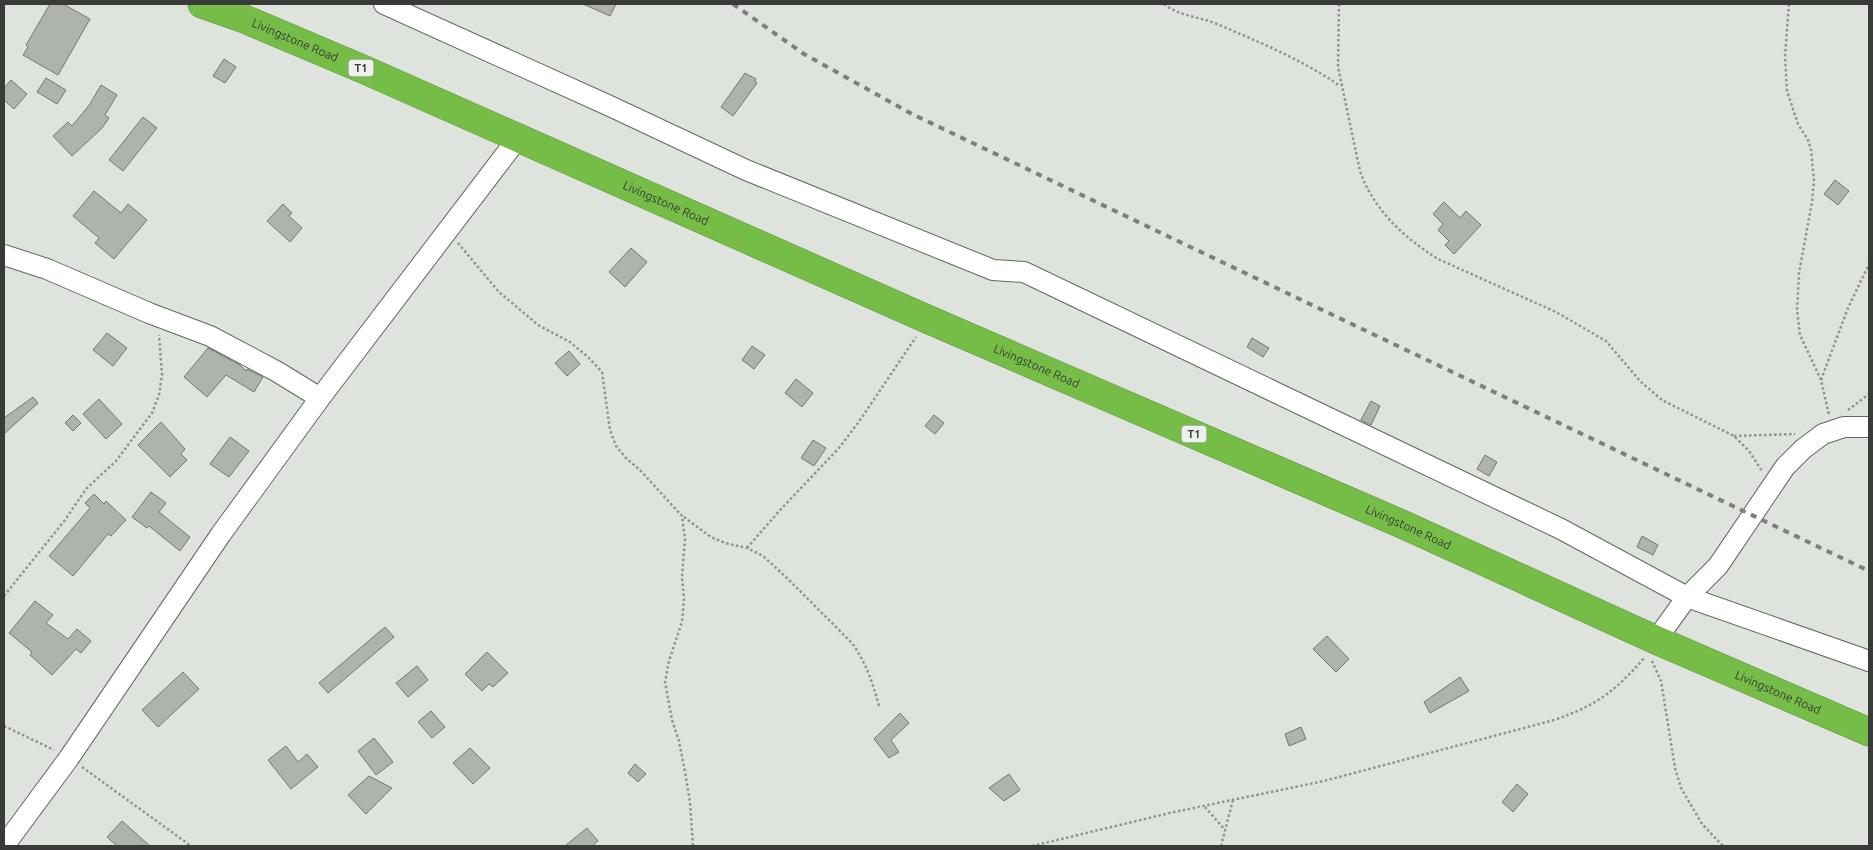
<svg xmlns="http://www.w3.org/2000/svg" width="1873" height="850" viewBox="0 0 1873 850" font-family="Ubuntu,sans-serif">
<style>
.building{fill:#afb3ad;stroke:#747772}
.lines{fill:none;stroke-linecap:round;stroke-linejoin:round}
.minor-casing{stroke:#636661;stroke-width:22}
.highway-casing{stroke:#619042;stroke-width:29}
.path{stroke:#90938f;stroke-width:2.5;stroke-dasharray:2.5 2.5;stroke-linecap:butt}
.minor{stroke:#fff;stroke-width:20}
.highway{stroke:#76bd47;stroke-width:28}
.rail{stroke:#7d807c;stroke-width:4;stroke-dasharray:6 6;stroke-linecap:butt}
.labels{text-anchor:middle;stroke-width:4;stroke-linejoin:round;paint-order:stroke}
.shield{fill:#edf1eb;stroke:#6f726e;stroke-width:1}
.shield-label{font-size:11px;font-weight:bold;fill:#393b38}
.street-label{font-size:12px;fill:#393b38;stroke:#edf1eb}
</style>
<rect width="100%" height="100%" fill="#dfe3dd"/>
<path class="building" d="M50,4h13l27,15 -32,56 -35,-20 5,-8 -2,-2z
M583,4h33l-6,12z
M224,59l12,8 -11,16 -12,-7z
M745,73l11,6 -1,2 2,2 -24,33 -12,-9z
M46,78l20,12 -9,14 -20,-12z
M11,80l16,14 -13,15 -10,-9v-12z
M101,85l16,10 -12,20 4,3 -7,10 -30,28 -19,-20 15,-14 4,4 18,-22z
M143,117l14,11 -34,43 -14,-11z
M1835,180l14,11 -11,14 -14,-11z
M94,191l27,22 7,-9 19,16 -33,39 -19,-16 4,-5 -26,-22z
M1444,202l16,16 6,-7 15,14 -27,29 -9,-9 4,-4 -11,-11 5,-6 -10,-10z
M283,204l9,9 -3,3 13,12 -12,14 -23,-21z
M631,248l16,14 -22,25 -16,-15z
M107,333l20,15 -14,18 -20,-16z
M1252,338l17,10 -6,9 -16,-10z
M752,346l13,9 -11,14 -12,-9z
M208,348l32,17 6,6 1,-2 16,8 -9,15 -28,-17 -19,22 -23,-20z
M569,351l11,13 -13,12 -12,-13z
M796,379l17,14 -11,14 -17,-14z
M33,397l5,6 -34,31v-16z
M99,399l23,25 -16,15 -23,-25z
M1371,401l9,5 -9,19 -10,-5z
M73,415l8,8 -8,8 -8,-8z
M934,415l10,8 -9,11 -10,-8z
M161,422l24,27 -4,5 6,6 -17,17 -32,-32z
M230,437l19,14 -20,26 -19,-13z
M813,440l13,8 -12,18 -13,-8z
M1485,455l12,7 -8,14 -12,-7z
M151,492l15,11 -7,9 31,25 -10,14 -31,-25 -2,2 -15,-11z
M94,494l10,10 2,-3 20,19 -15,16 -3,-2 -35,42 -24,-20 41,-48 -5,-5z
M1642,536l16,9 -5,10 -16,-8z
M35,601l18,14 -7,8 22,16 9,-10 14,12 -10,12 -5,-4 -24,26 -22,-20 2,-3 -23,-19z
M385,627l9,10 -66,56 -9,-10z
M1327,636l22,23 -13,13 -23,-23z
M487,652l21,21 -15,14 -4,-3 -7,7 -17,-17z
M417,666l11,14 -20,17 -12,-14z
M183,672l16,17 -41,38 -16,-17z
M1460,677l9,14 -39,22 -6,-11z
M431,711l14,16 -13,11 -14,-16z
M900,713l9,10 -18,17 8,12 -10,6 -15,-19z
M1301,727l5,12 -17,7 -4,-12z
M374,738l19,24 -17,13 -18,-24z
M286,746l12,16 9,-8 11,13 -27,22 -23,-29z
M470,748l20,20 -17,16 -20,-21z
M635,764l11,10 -8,8 -10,-9z
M1009,774l11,16 -16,11 -15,-13z
M369,776l23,12 -26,26 -18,-19z
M1517,784l11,10 -15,18 -11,-10z
M122,821l28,25h-33l-10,-9z
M587,828l11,13 -6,5h-27z"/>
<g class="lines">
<g class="minor-casing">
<path id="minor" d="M384,4l228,103 134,63 247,100 31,2 537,257 126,68 182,64
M4,255l43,14 102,44 61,23 66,35 44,27
M1656,640l31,-43 31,-31 67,-99 18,-18 20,-15 21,-7h25
M4,846l65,-88 152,-224 99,-136 198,-260"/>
</g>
<g class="highway-casing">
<g id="highway">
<path id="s1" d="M202,4l40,14 123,52 562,249 477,206 252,115 213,92"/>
</g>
</g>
<path class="path" d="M1164,4c17,13 34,12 53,20 42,18 86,36 123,62
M1339,4l-1,63 22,104c13,38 44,67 78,88l118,53 50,29 34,40 22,19 72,36 15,15 13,20
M1789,4l-4,52 2,35 11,33 10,16 3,10 3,31 -2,21 -13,71 -2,37 3,25 21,45 8,35
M458,243l41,49 39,33 32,17 18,15 14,15 8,58 6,16 10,12 14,12 42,46 3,23 -3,38 2,22 -2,23 -13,39 -4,21 7,38 7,21 6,31 5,30 3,44
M1821,380l27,-72 21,-44
M1848,410l21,-16
M1734,436l61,-2
M684,517l27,20 14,6 22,5 16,8 25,23 64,64c14,20 21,40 27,63
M747,548l34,-39 58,-61 19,-25 58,-86
M4,596l61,-76 21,-31 30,-28 36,-48 7,-18 3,-20 -3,-40
M1652,661l9,20 14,87 6,20 21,36 21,22
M4,726l50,24
M82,767l109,79
M1205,807l20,23
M1032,846l142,-34 150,-31 230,-61c41,-14 61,-28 90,-62
M1221,846l12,-46"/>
<use href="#minor" class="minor"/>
<use href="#highway" class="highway"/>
<path class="rail" d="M733,4l71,50 108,60 957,457"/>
</g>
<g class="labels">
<g class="shield">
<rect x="348.5" y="59.5" width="25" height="17" rx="4"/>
<rect x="1181.5" y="425.5" width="25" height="17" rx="4"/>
</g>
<g class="shield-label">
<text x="361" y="72">T1</text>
<text x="1194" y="438">T1</text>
</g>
<g class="street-label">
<text dy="4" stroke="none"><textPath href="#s1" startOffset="100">Livingstone Road</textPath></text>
<text dy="4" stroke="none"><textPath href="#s1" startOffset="505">Livingstone Road</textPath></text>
<text dy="4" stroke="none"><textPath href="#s1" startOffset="910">Livingstone Road</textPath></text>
<text dy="4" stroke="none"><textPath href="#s1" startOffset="1315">Livingstone Road</textPath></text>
<text dy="4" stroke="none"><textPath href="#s1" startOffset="1720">Livingstone Road</textPath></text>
</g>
</g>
<rect width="1873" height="850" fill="none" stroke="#393b38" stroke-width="10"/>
</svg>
